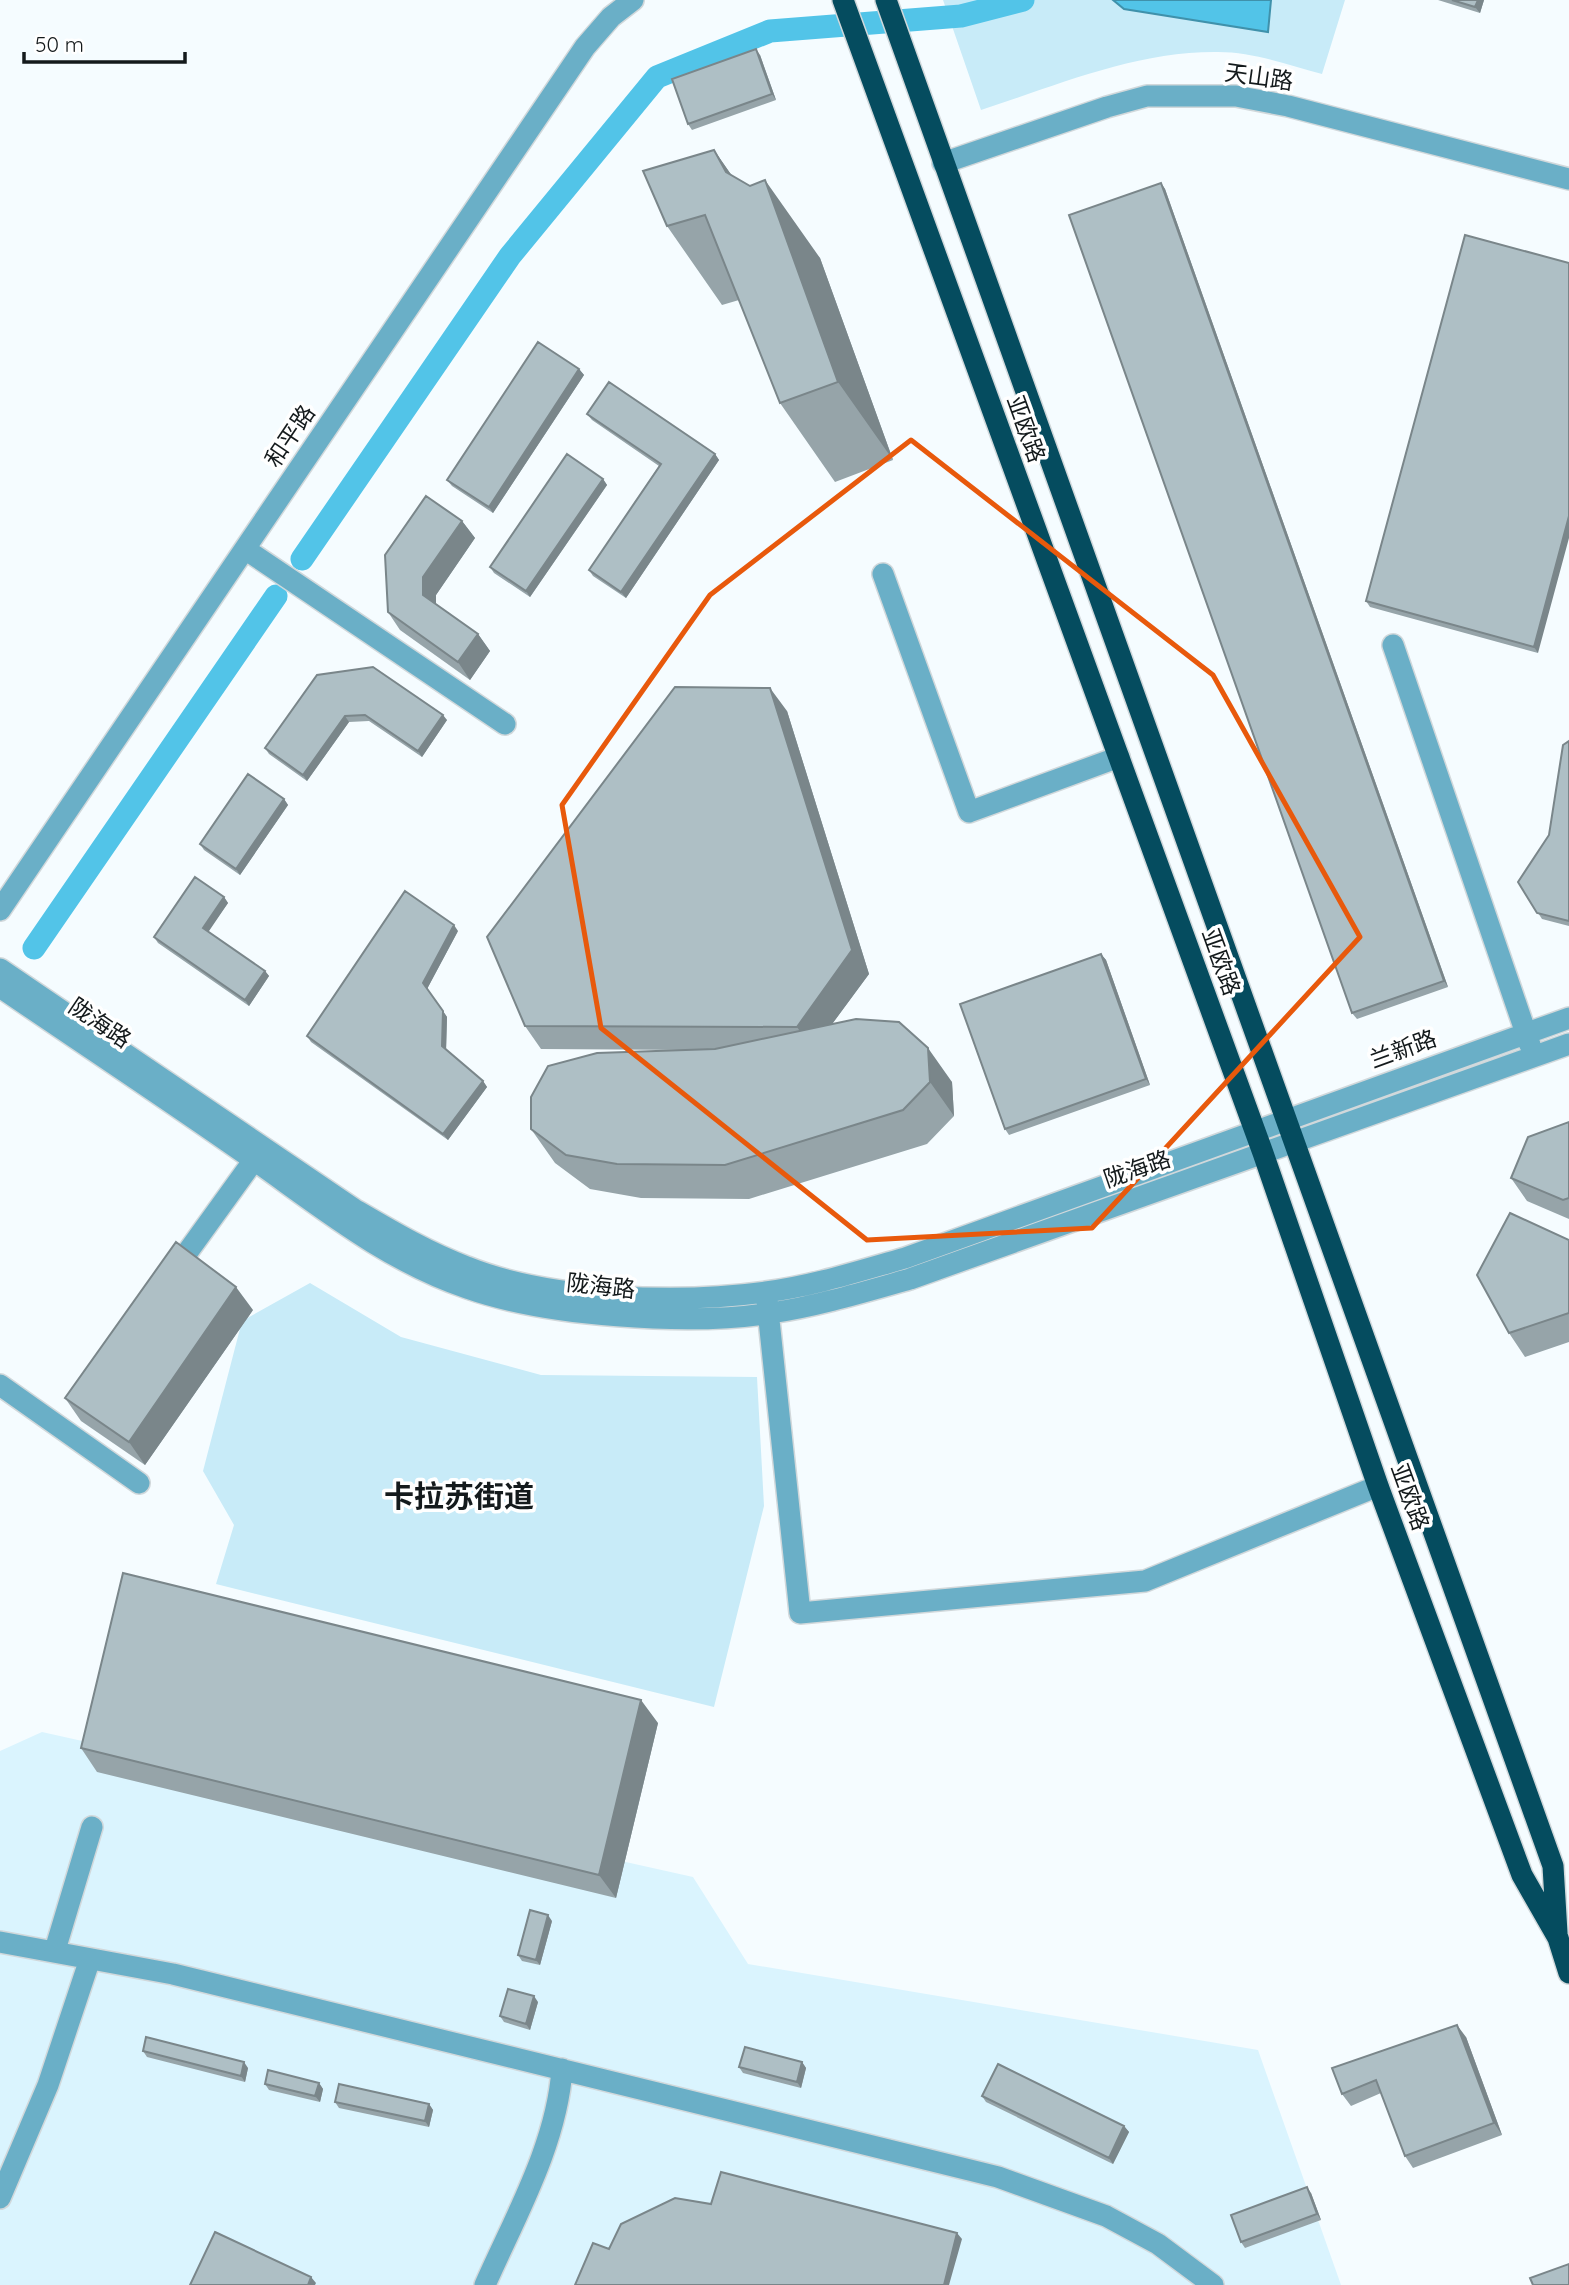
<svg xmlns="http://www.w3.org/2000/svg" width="1569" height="2285" viewBox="0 0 1569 2285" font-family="Quicksand,'Noto Sans SC',sans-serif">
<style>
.built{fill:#daf4fe}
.green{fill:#c8ebf8}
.water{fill:#52c4e8;stroke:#3f91ab;stroke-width:2}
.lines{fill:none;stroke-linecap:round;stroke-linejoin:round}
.canal{stroke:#52c4e8;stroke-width:23}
.minor-casing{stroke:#d1d8db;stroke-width:24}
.highway-casing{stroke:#d1d8db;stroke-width:24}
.minor{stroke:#6aafc7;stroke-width:21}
.highway{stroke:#054c5f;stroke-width:21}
.wall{fill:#96a4a9}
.shaded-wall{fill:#7a868a}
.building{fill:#aebfc5;stroke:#7a868a;stroke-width:2}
.marked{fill:none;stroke:#e8590c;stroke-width:5;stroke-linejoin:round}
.labels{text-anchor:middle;stroke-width:7;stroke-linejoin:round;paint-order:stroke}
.street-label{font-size:23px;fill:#141a1c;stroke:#fff}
.district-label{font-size:30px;font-weight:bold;fill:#141a1c;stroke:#fff}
</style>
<rect width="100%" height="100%" fill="#f5fcff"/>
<path class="built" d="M42,1732l651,145 55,87 510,86 83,235h-1341v-534z"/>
<path class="green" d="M943,0h402l-23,74c-34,-9 -69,-22 -104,-22 -82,-1 -160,33 -237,58z
M310,1283l91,54 140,38 216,2 7,129 -50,201 -498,-123 18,-59 -31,-54 39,-150z"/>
<path class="water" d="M1113,0h158l-3,32 -144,-23z"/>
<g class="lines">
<path class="canal" d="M302,559l208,-303 147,-179 113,-46 191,-15 62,-16
M34,948l242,-352"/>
<g class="minor-casing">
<path id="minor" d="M943,163l164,-56 40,-11h89l52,10 281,73
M245,549l260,175
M883,574l86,238 150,-55
M1393,645l137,400
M0,910l585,-863 26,-30 22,-17
M0,969l354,240c36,21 73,43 113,58 82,33 211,37 299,25 47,-6 93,-21 139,-34l664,-240
M0,987c85,58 170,114 254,173 68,48 133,101 213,128 79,28 221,38 304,25 47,-7 93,-21 139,-34l659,-235
M171,1275l83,-115
M767,1301l33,312 345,-32 233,-95
M0,1385l139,98
M0,1942l173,32 825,203 108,39 52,28 55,41
M55,1950l37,-123
M0,2198l48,-113 42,-126
M485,2285c30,-68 72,-141 77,-216"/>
</g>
<g class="highway-casing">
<path id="highway" d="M843,0l420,1153 115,333 144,389 36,63 11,35
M886,0l667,1866 4,67"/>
</g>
<use href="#minor" class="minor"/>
<use href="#highway" class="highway"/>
</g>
<path class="wall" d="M1438,0h46l-4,13z
M760,55l16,45 -84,30 -4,-6z
M714,150l18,26 88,82 73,202 -58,22 -55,-79 -41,-103 -17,5 -55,-79z
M1161,183l4,6 283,798 -91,32 -5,-6z
M1465,235l73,418 -168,-46 -4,-6z
M579,369l5,6 -91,138 -41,-27 -5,-6z
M587,414l128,40 4,6 -93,138 -33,-22 -4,-6 70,-104 -67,-46z
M603,479l4,6 -77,112 -36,-24 -4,-6z
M462,521l13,17 -39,57v9l42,30 12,17 -20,29 -70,-50 -12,-18z
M317,675l130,45 -25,37 -53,-36 -20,1 -42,59 -38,-27 -4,-6z
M787,711l82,263 -37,50 120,58 2,34 -27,28 -178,55 -108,-1 -51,-9 -35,-26 -24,-34 161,-79 -151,-1 -16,-23z
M1569,741v185l-27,-7 -24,-37 31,-47z
M284,799l4,6 -48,70 -36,-25 -4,-6z
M224,897l4,6 -20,28 57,40 4,5 -20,30 -91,-63 -4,-6z
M458,931l-31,58 20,28 -1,33 37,31 4,6 -39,53 -137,-98 -4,-6z
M1101,954l5,6 44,125 -141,50 -4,-6z
M1569,1122v97l-42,-18 -16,-23z
M1569,1240v102l-44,15 -16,-24z
M253,1310l-108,155 -64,-44 -16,-23z
M658,1723l-42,175 -519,-126 -16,-24z
M552,1921l-12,44 -18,-4 -4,-6z
M538,2002l-8,28 -26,-8 -4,-6z
M1466,2037l36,98 -89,33 -8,-12 -24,-63 -30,13 -9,-12z
M143,2051l105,17 -3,14 -98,-25z
M802,2062l4,6 -5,20 -58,-15 -4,-6z
M319,2083l4,6 -3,13 -51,-12 -4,-6z
M982,2096l142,30 5,6 -16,32 -127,-62z
M335,2102l94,2 4,6 -4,17 -90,-19z
M1311,2193l10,27 -76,28 -4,-6z"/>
<path class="shaded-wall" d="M1478,0h6l-4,13 -5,-6z
M756,49l4,6 16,45 -4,-6z
M714,150l55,79 -43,-57z
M765,180l55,78 73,202 -55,-78z
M1161,183l4,6 283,798 -4,-6z
M579,369l5,6 -91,138 -4,-6z
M715,454l4,6 -93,138 -5,-6z
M603,479l4,6 -77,112 -4,-6z
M1569,516v22l-31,115 -4,-6z
M462,521l13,17 -39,57v17l-13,-17v-18z
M478,634l12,17 -20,29 -12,-18z
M770,688l17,23 82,263 -56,76 -16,-23z
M443,715l4,5 -25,37 -4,-6z
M345,716l4,6 -42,59 -4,-6z
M284,799l4,6 -48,70 -4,-6z
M224,897l4,6 -21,31 -4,-6z
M454,925l4,6 -31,58 -4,-6z
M1101,954l5,6 44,125 -4,-6z
M265,971l4,5 -20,30 -4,-6z
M443,1011l4,6 -1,35 -4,-6z
M928,1048l24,34 2,34 -24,-34z
M483,1081l4,6 -39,53 -5,-6z
M236,1287l17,23 -108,155 -16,-23z
M641,1700l17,23 -42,175 -17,-23z
M548,1915l4,6 -12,44 -4,-5z
M534,1996l4,6 -8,28 -4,-6z
M1457,2025l9,12 36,98 -8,-12z
M244,2062l4,6 -3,14 -4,-6z
M802,2062l4,6 -5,20 -4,-6z
M319,2083l4,6 -3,13 -5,-6z
M429,2104l4,6 -4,17 -4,-6z
M1124,2126l5,6 -16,32 -4,-6z
M1307,2187l4,6 10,27 -4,-6z
M957,2233l5,6 -13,46h-5z
M311,2277l5,6 -1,2h-7z"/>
<path class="building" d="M1452,0h26l-3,7z
M756,49l16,45 -84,30 -16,-45z
M714,150l12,22 24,14 15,-6 73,202 -58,21 -75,-188 -38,11 -24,-55z
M1161,183l283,798 -92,32 -283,-798z
M1465,235l104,28v253l-35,131 -168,-46z
M538,342l41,27 -90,138 -42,-27z
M609,382l106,72 -94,138 -32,-22 72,-106 -74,-50z
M567,454l36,25 -77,112 -36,-24z
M426,496l36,25 -39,56v18l55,39 -20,28 -70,-50 -3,-57z
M373,667l70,48 -25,36 -53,-36 -20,1 -42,59 -38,-27 52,-73z
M675,687l95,1 82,262 -55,77 -272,-1 -38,-89z
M1569,741v180l-32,-8 -19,-31 31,-47 14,-90z
M248,774l36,25 -48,70 -36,-25z
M195,877l29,20 -21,31 62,43 -20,29 -91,-63z
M405,891l49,34 -31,58 20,28 -1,35 41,35 -40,53 -136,-98z
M1101,954l45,125 -141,50 -45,-125z
M856,1019l43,3 29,26 2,34 -27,28 -178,55 -108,-1 -51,-9 -35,-26v-32l17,-31 49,-13 118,-4z
M1569,1122v76l-6,2 -52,-22 17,-41z
M1510,1213l59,27v73l-60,20 -32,-58z
M176,1242l60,45 -107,155 -64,-44z
M123,1573l518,127 -42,175 -518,-127z
M530,1910l18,5 -12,45 -18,-5z
M508,1989l26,7 -8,28 -26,-8z
M1457,2025l37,98 -89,33 -29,-76 -34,14 -10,-26z
M146,2037l98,25 -3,14 -98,-25z
M745,2047l57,15 -5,20 -58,-15z
M998,2064l126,62 -15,32 -127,-62z
M268,2070l51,13 -4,13 -50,-12z
M339,2084l90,20 -4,17 -90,-19z
M721,2172l236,61 -13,52h-369l18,-42 16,6 12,-25 54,-26 36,6z
M1307,2187l10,27 -76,28 -10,-27z
M215,2232l96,45 -3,8h-118z
M1569,2264v21h-36l-3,-7z"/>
<path class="marked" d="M911,440l302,235 147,262 -268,291 -225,12 -266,-212 -39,-223 148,-210z"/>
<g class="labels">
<g class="street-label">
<text transform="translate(1259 77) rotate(8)" y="8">天山路</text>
<text transform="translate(1026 429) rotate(70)" y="8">亚欧路</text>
<text transform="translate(290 436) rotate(-56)" y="8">和平路</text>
<text transform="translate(1221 962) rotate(70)" y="8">亚欧路</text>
<text transform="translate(100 1023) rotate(34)" y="8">陇海路</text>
<text transform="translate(1403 1049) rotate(-20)" y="8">兰新路</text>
<text transform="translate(1137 1169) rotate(-19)" y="8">陇海路</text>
<text transform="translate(601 1286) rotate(6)" y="8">陇海路</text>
<text transform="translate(1410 1497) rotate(70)" y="8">亚欧路</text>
</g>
<g class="district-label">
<text x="459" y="1507">卡拉苏街道</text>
</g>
</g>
<path d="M24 52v10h161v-10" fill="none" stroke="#141a1c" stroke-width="3.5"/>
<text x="35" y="52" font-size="21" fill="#141a1c" stroke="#ffffff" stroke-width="5" paint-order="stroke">50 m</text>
</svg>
